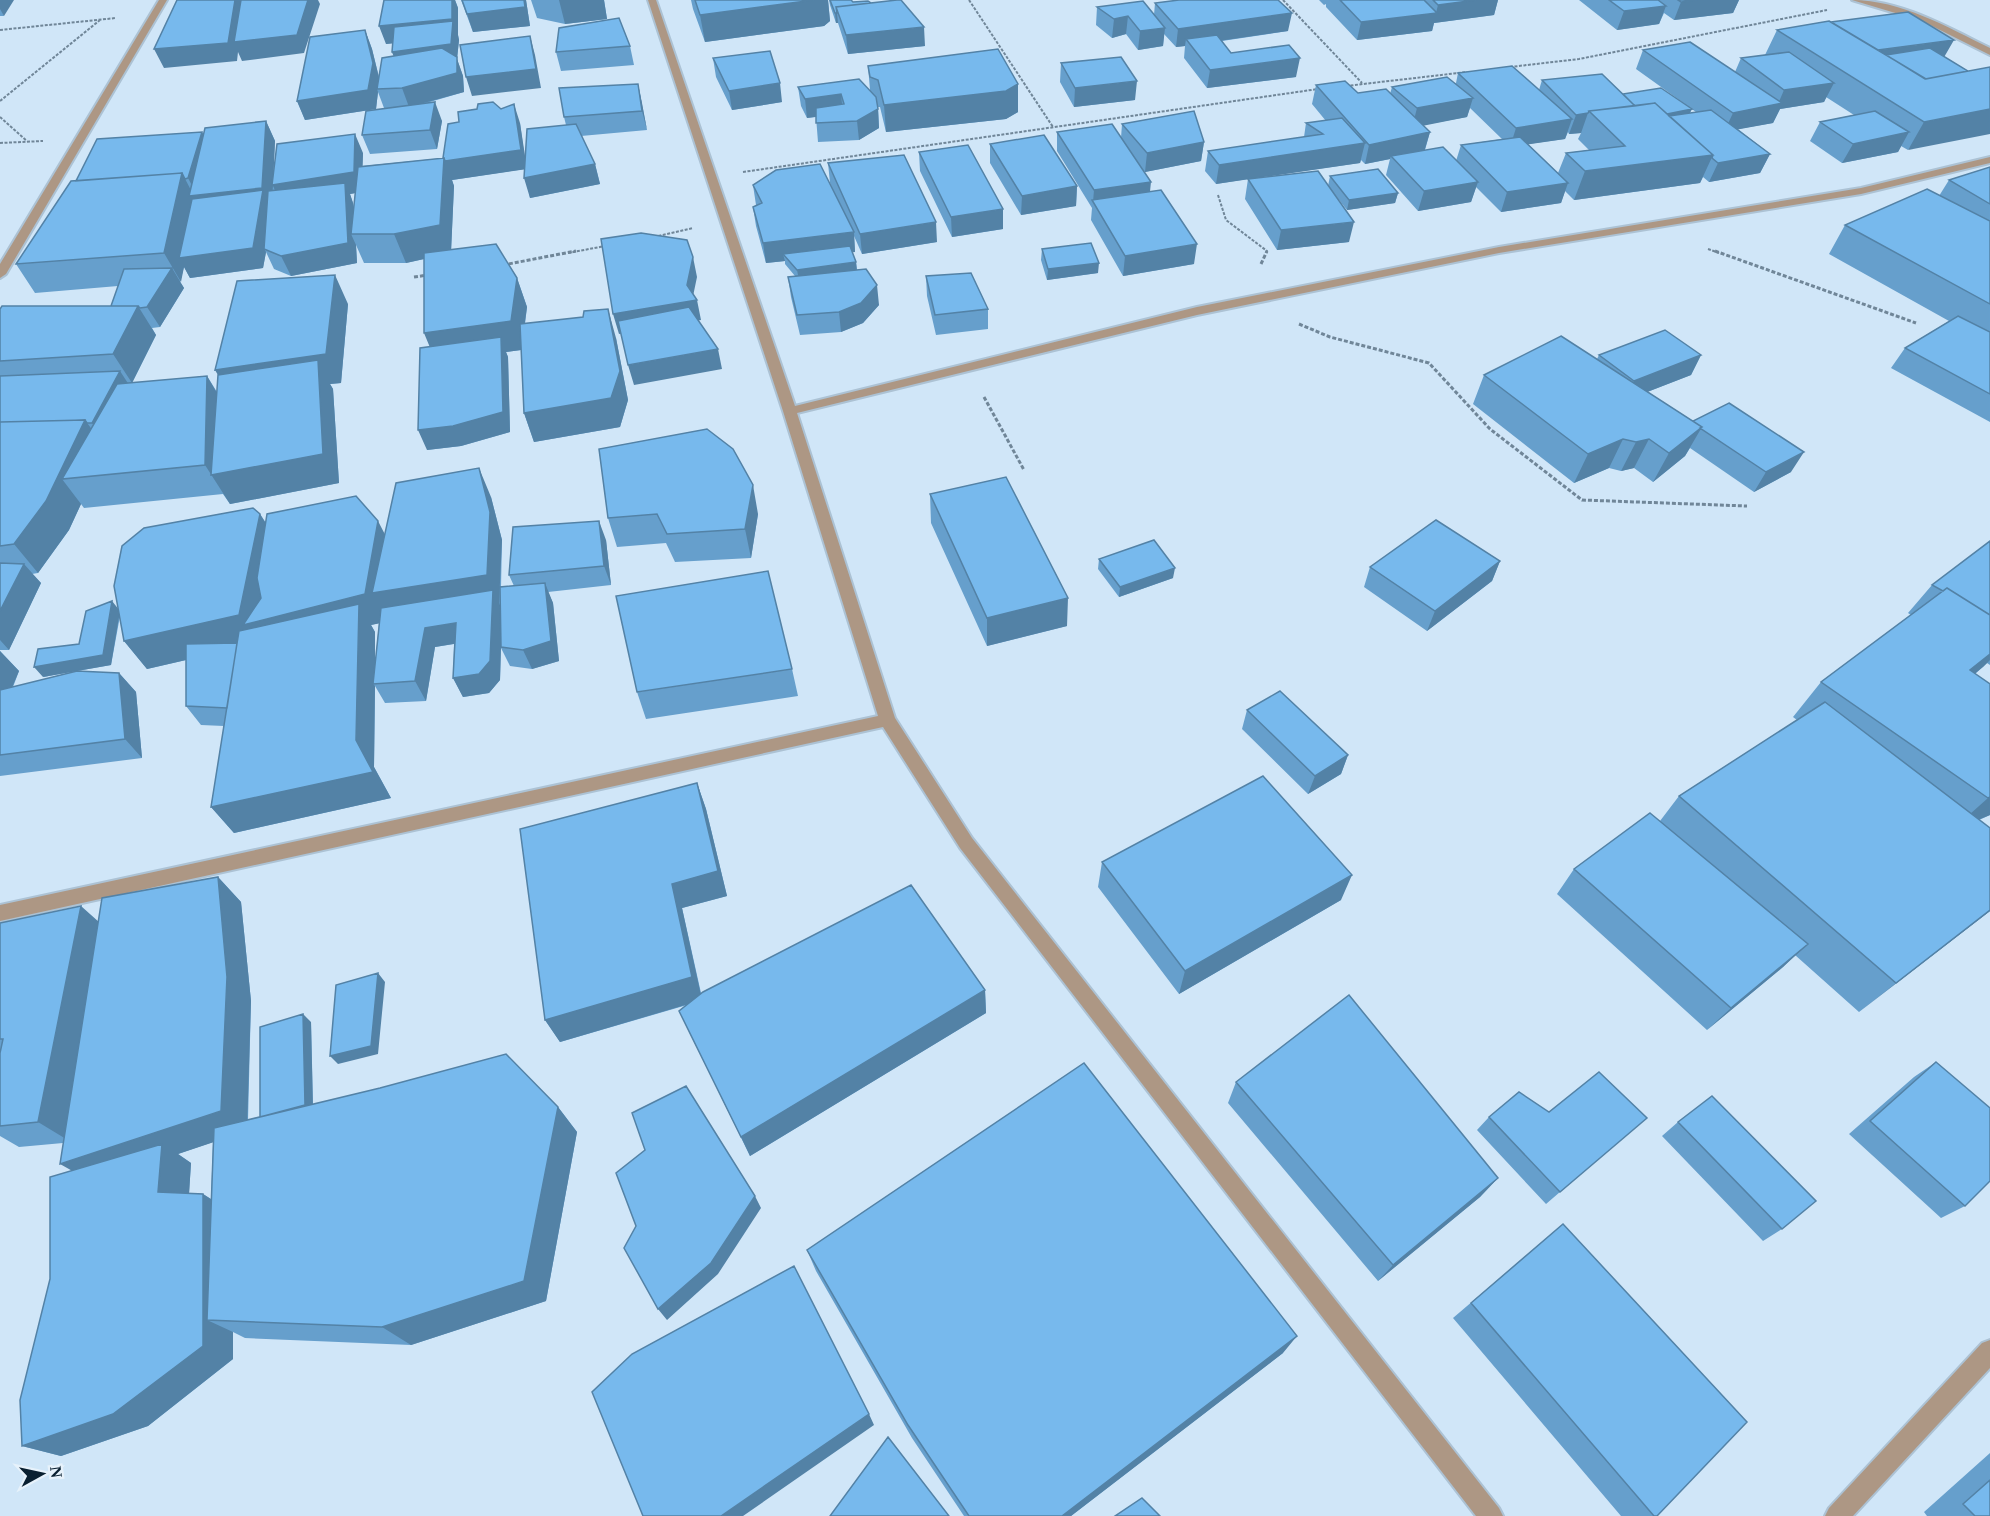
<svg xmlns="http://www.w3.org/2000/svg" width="1990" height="1516" viewBox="0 0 1990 1516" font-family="Georgia,serif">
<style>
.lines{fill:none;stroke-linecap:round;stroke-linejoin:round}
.minor-casing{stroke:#acc2d4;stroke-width:4}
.path-far1{stroke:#708698;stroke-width:2;stroke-dasharray:3 1.5;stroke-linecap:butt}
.path{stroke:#708698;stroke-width:3;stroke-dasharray:4 2;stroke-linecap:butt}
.minor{fill:#ad9784;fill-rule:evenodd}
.wall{fill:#669fcc;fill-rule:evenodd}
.shaded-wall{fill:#5382a6}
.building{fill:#77b9ed;stroke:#5382a6;stroke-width:1.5}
</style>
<rect width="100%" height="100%" fill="#d0e6f8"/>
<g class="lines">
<g class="minor-casing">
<path id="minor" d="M159,0h8l-161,274 -6,4v-14z
M648,0h8l139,406 402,-99 302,-60 362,-59 129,-31v6l-129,31 -362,59 -302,62 -400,98 98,305 77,120 527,670 4,8h-27l-516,-668 -77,-121 -883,194v-16l878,-189 -95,-305z
M1852,0c49,0 95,27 138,48v7l-68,-34z
M1990,1340v28l-137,148h-28l4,-8 153,-165z"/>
</g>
<path class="path-far1" d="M969,0l84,127
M1283,0l79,83
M0,30l116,-12
M1510,67l69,-8 248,-49
M1346,86l121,-14
M0,101l100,-81
M0,117l27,24
M0,143l43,-2
M743,172l575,-83
M1218,195l8,25 41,31 -1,2
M654,237l39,-9
M1708,249l11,4
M568,253l37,-7"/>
<path class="path" d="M1715,251l201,72
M1261,264l6,-13
M503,265l73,-14
M414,277l14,-2
M1299,324l31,13 99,26 61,66 92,71 165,6
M984,397l40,73"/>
<use href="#minor" class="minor"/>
</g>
<path class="wall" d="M0,0l4,16h-4z
M384,0h71l3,8v27l1,5 -2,19 6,17 1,16 -41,12 19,17 -5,28 -67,5 -8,-19 29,-27h-7l-6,-16 -2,17 -71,11 -8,-19 68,-71 7,19 7,28 15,-21 -2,-4 1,-9 -7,1z
M461,0h65l4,26 -57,6z
M531,0h73l3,19 -42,5 -28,-6z
M691,0h137l2,21 -6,5 -119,16 -12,-33z
M829,0h22l2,2 18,1 54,43 -77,8 -10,-31h-2l-6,-18z
M1319,0h179l-4,15 -60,8 -2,8 -75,9 -31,-33v-3l-2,1z
M1579,0h160l-6,13 -59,7 -10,-7 -5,11 -42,6z
M1155,3l133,28 -66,10 9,12 65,24 -89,11 -23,-30 1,-12 -9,1 -12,-13 -1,12 -25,4 -12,-16 -14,4 -16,-13 1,-18 57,8z
M1831,22l114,35 23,14 -60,79 -7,-4 -3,6 -56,11 -32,-22 10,-19 34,-7 -28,-18 -2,5 -44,7 -7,14 -35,6 32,25 -10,19 -51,9 -6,-5 -3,6 -126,17 -9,-9 -4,12 -60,9 -25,-25 -5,15 -53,9 -32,-36 4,-16 -25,5 -4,-4 -1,3 -99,14 88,65 -72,8 -32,-51 3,-20 -32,5 -11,-13 3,-20 96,-14 2,-14 20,-2 -14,-17 4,-19 42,8 32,1 2,-7 64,-4 2,-10 81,17 3,-10 81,14 67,19 6,-1 -60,-43 7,-19 92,22 6,-14 24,-3 12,-25zM1470,108l32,31 -41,6 -5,16 -31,-11 5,-18 -7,-7 44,-8zM1568,132l1,2 12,-1 -3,6 11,11 -23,3 -8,20 -30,-29 37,-5z
M630,46l4,19 -73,6 -5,-19z
M713,58l69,44 -50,8 -16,-33z
M1061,63l74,37 -61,7 -14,-25z
M868,66l150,46 -12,7 -120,13 -6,-25h-2l1,21 -20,12 -41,2 -2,-25 -9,1 -6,-12 -3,-19 72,3z
M638,84l9,46 -66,6 14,28 5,20 -70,14 -5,-29 -73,11 2,6 -3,64 66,28 10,29 -2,17 91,14 12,62 -8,27 -86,15 -10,-29 -3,-66v3l-15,2 2,5 2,75 -49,14 -34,4 3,-103 -6,-88 -18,4h-42l-8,-18 1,18 -66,13 -17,-7 -8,-17 -3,16 -73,10 -6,-11 -4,15 4,6 -24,39 -8,1 4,7 -24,48 75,-7 10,16 131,-88 -7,79 -11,1 3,5 6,94 -109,21 -7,-10 -139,14 -3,-4 -12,26 -31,43 -6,1 9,9 -32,67h-9v-341l111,-3 7,-20 -83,7 -19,-29 60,-83 126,-49 2,3 62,-14 9,20 -2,35 90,-23 -1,13 81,-8 77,-35 5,37 41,-35 -2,-8zM355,193l-1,14 -1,-4 -3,-9z
M1122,124l82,18 -3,19 -56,11 -3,-3 8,23 44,72 -71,12 -32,-56 1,-12 -35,-57v-19l64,6z
M990,144l87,42 -1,20 -55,9 -31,-52z
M919,152l84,77 -51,8 -32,-66z
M828,163l109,79 -75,12 -8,-18 1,16h-3l4,10 1,8 22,35 -16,18 -22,9 -41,3 -9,-38 -3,-20 7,-1 -10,-12v-3l-19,2 -10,-37 -3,-19 3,-2 -3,-20 85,16 -8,-18z
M1990,167v255l-99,-54 14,-20 44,-27 -120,-67 16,-29 94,-29 10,-16z
M1330,176l68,17 -3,10 -48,7 -19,-24z
M1042,249l56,24 -51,7 -6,-20z
M926,276l62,33v20l-52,6 -9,-39z
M1599,355h102l-10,20 -44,17 46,29 98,51 -37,20 -64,-44 -5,8 -32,26 -19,-14 -13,3 -12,-3 -35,15 -101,-79 11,-29 113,-16z
M599,449l159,65 -7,44 -76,4 -9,-19 -49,4 -9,-29z
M930,494l137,132 -80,20 -56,-123z
M491,497l11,43 -1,47 13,-1 -5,-11 97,-35 5,45 -63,7 5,11 6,58 -27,8 -22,-3 -9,-18 -1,32 -11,13 -26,4 -10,-19 1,-34 -19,3 -9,54 -41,2 -10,-17 -1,81 17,31 -157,35 -23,-26 13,-81 -23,-1 -15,-19v-46l-39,9 -23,-28 -4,-25 -9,49 -68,12 75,-68 142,-95 6,9 119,12zM379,623l-4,42v-33l-4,-7z
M1990,541v124l-3,-2 -12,11 15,10v131l-11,5 11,91 -131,101 -64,-57 -12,12 -76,63 -150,-136 17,-25 86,-48 19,-25 118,-76 -4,-3 28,-35 90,-67 -3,-2 24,-28z
M1099,559l74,19 -54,19 -21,-28z
M1500,561l-8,20 -65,50 -63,-44 6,-20z
M0,651l19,20 -6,16 106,-14 17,19 6,66 -142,18z
M792,669l6,27 -152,23 -9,-27z
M1247,710l101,45 -7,19 -33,20 -66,-65z
M697,783l9,26 21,87 -45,12 19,85 284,-3 1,23 -236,143 -71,-145 8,-6 -127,37 -15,-22z
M1102,862l239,38 -162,94 -81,-107z
M218,877l23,25 10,99 -3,119 12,-3 51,-95 2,82 245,3 19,25 -31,169 -135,44 -166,-7 -12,-6v27l-85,67 -87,30 -39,-10 28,-167 21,-109 -8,-27 -44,4 -19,-11v-213l98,-2zM213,1142l-2,57 -8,-5 -14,-1 2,-30 -13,-9z
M1936,1062l29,144 -24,12 -92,-84 65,-57z
M1236,1082l262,96 -18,19 -102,84 -150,-178z
M1549,1112l82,19 -85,73 -69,-74 12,-13z
M1678,1122l104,107 -19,12 -101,-105z
M1563,1224l94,292h-36l-168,-198z
M807,1250l476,103 -212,163h-107l-52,-78 -96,-167z
M1990,1453v63h-63l-3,-4z"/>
<path class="shaded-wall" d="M0,0h14l-10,16 -4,-7z
M235,0h83l2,4 -16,49 -62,8 -4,-9 -1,9 -73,7 -10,-19z
M384,0h71l3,8v27l1,5 -2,19 6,17 1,16 -55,15 -7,-19 -3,-18 -7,-18 60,-14 -66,6 -7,-18z
M524,0h2l4,26 -57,6 -6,-18z
M559,0h45l3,19 -42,5z
M814,0h14l2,21 -6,5 -119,16 -5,-27z
M1476,0h22l-4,15 -60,8 -2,8 -75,9 4,-18 75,-9 2,-8z
M1697,0h42l-6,13 -59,7 7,-18z
M1666,6l-7,18 -42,6 7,-19z
M835,13h2l1,10h-2z
M1292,13l-4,18 -97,14 -5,-6 -1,7 -9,1 2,-18z
M1128,16l-2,18 -14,4 2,-19z
M924,27l1,19 -77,8 -2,-19z
M1165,28l-2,18 -25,4 2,-19z
M365,30l7,19 8,33 -3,7 1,3 -2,17 -71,11 -8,-19z
M530,36l5,19 6,33 -69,8 -6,-19z
M1954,40l-11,19 -48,6 -21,-14z
M1300,58l-4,19 -89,11 3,-18z
M1137,81l-2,19 -61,7 1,-19z
M780,83l2,19 -50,8 -3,-19z
M1834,83l-10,19 -44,7 -7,14 -49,9 9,-19 45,-9 6,-14z
M638,84l4,19 5,27 -5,-19z
M1018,84v28l-12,7 -120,13 -2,-27z
M841,94l2,19 -36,5 -2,-19z
M1473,98l-6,19 -55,11 5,-20z
M435,102l7,19 -5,28 -7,-19z
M514,104l6,19 7,46 -75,11 2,6 -3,67 -45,10 -12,-29 50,-76z
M878,109l1,19 -20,12 -2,-19z
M1692,109l-5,10 -38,-2z
M1990,109v25l-82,16 16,-28z
M1588,113l-7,20 -12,1 7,-19z
M1572,119l-7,20 -55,8 6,-19z
M266,121l9,20 -2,44 82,-51 8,19 -1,39 -12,2 3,9 2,31h-4l5,11 1,18 -66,13 -10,-20 1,-51 -9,-19 -2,22 -7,41 2,3 -3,16 -73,10 -6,-11 -3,15 -17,-29 18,-80 12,23 3,-1 -9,-17 14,-46 10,20z
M1430,132l-6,20 -33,4 -1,3 -25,5 4,-19z
M1909,132l-11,20 -56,11 11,-19z
M1204,142l-3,19 -56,11 2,-19z
M1365,143l-5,20 -144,21 3,-19z
M1770,154l-10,19 -51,9 9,-19z
M1713,155l-13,28 -126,17 11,-29z
M595,164l5,20 -70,14 -6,-20z
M1151,182l-2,19 -56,1 1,-12z
M1478,182l-7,20 -53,9 6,-20z
M1568,183l-7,20 -60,9 6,-20z
M1077,186l-1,20 -55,9 1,-19z
M1398,193l-3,10 -48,7 2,-10z
M1003,209v20l-51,8 -1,-20z
M936,222l1,20 -75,12 -2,-20z
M1354,222l-5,20 -72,8 4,-20z
M854,232l1,20 -66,8 -6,-6 2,7 -19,2 -3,-20z
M1197,244l-3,20 -71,12 2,-20z
M693,257l4,20 -5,24 5,-1 4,20 -82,14 -6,-20 74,-29z
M856,262l1,10 -58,8 -2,-10z
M1099,263l-1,10 -51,7 1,-11z
M172,268l12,20 -24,39 -13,-20z
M335,275l13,29 -7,79 -11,1 3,5 6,94 -109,21 -25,-39 2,-89 17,29 8,-6 -17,-29z
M517,278l10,29 -6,43 -15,2 2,5 2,75 -49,14 -34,4 -9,-20 18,-68 -12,-29z
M877,285l2,20 -16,18 -22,9 -2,-20z
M138,306l18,29 -24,48 -19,-29z
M608,309l8,29 12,62 -8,27 -86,15 -10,-29z
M718,349l4,20 -88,16 -6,-20z
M1701,355l-10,20 -67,26 10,-20z
M120,371l13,20 -27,52 -14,-20z
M85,420l21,29 -44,30 19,25 -12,26 -31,43 -24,-29z
M1702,427l-17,29 -32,26 16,-29z
M1623,439l-14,29 -35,15 14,-29z
M1649,439l-15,29 -13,3 15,-29z
M1804,452l-13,20 -37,20 12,-20z
M479,468l12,29 11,43 -3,63 3,7 -2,70 -11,13 -26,4 -10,-19 40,-74 -112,19 -10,2 4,7v52h-2l2,2 -1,81 17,31 -157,35 -23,-26 27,-159 -91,21 -23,-28 136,-127 18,29 100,-22 15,29z
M753,485l5,29 -7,44 -6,-29z
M599,521l7,19 5,45 -7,-19z
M1500,561l-8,20 -65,50 8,-20z
M24,564l17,19 -32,67 -9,-10v-29z
M1175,568l-2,10 -54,19 1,-10z
M545,583l8,20 6,58 -27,8 -9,-19z
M1068,598l-1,28 -80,20v-28z
M112,601l8,10 -9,54 -68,12 -9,-10 69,-12z
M456,623l9,19 -30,5 -9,54 -11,-20 10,-53z
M0,651l19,20 -19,45z
M1990,654v6l-7,7 -47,38 34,-35z
M119,673l17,19 6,66 -17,-19z
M1348,755l-7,19 -33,20 7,-18z
M697,783l9,26 21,87 -45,12 20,92 -142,42 -15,-22 127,-136z
M1990,797v18l-39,16 37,-33z
M1352,875l-11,25 -162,94 6,-23z
M218,877l23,25 10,99 -4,130 -69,23 13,9 -3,47 -30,-18 -66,-10 -32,-18z
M81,906l28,25 -38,211 -33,-20z
M1990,910v1l-131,101 37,-29z
M1808,944l-25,23 -76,63 24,-22z
M378,973l7,9 -7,72 -40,10 -8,-8z
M985,990l1,23 -236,143 -9,-19z
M303,1014l8,8 2,91 -44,12z
M558,1107l19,25 -31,169 -135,44 -29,-18z
M1498,1178l-18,19 -102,84 15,-16z
M203,1194l28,18 -24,108 26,12v27l-85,67 -87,30 -39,-10z
M755,1196l6,12 -43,66 -51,46 -9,-11z
M1297,1336l-14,17 -212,163h-9z
M869,1414l5,11 -131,91h-22z"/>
<path class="building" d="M177,0h58l-7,43 -74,6z
M241,0h67l-11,35 -63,7z
M384,0h68v19l-73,7z
M462,0h62l1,7 -58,7z
M695,0h119l-114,15z
M830,0h21l2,2 15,-1 3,2 -35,4 1,6h-2z
M897,0h4l23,27 -78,8 -10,-28z
M1179,0h99l14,13 -114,16 -23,-26z
M1340,0h84l13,13 -76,9z
M1433,0h43l-38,5z
M1609,0h49l8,6 -42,5z
M1678,0h19l-16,2z
M1143,1l22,27 -25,3 -12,-15 -14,3 -17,-12z
M1908,12l46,28 -76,10 -47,-28z
M619,18l11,28 -74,6 3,-24z
M453,21l-2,23 -59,8 2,-25z
M1829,21l97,58 64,-12v42l-66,13 -147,-92z
M365,30l8,33 -5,27 -71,11 13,-64z
M1217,35l14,18 58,-8 11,13 -90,12 -24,-31z
M530,36l6,33 -70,8 -6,-32z
M1690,42l92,61 -49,10 -90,-63z
M442,48l15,9v16l-55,15 -25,1 5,-31z
M1930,48l38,23 -43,8 -39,-24z
M998,49l20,35 -12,7 -122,14 -6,-25 -8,-3 -2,-11z
M770,51l10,32 -51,8 -16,-33z
M1789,52l45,31 -50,7 -43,-32z
M1121,57l16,24 -62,7 -14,-25z
M1512,66l60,53 -56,9 -58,-55z
M1602,74l33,32 -46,5 -1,2 -12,2 -34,-35z
M1447,77l26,21 -56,10 -25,-21z
M859,79l17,18 2,12 -21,12 -41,2v-15l28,-4 -3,-10 -36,5 -7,-12z
M1345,81l13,12 28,-4 44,43 -61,13 -53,-60z
M638,84l4,27 -78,6 -5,-29z
M1661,88l31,21 -25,5 -12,-11 -20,3 -12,-12z
M435,102l-5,28 -68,5 4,-24z
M493,102l8,7 13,-5 7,46 -76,11 -1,-3h-1l5,-34 11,-2 -1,-10 19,-3 1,-5z
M1655,103l58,52 -128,16 -19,-18 59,-7 -36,-35z
M1711,110l59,44 -52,9 -6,-5 1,-3 -44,-39z
M1194,111l10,31 -57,11 -25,-29z
M1875,111l34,21 -56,12 -33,-22z
M1342,118l23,25 -146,22 -11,-14 115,-17 -17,-11z
M266,121l-4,67 -73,8 16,-68z
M576,124l19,40 -71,14 3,-49z
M1112,124l39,58 -57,8 -37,-58z
M202,132l-14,46 -3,1 -3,-6 -106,8 21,-42z
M355,134l-1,38 -82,13 5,-41z
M1044,135l33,51 -55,10 -32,-52z
M1520,137l48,46 -61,9 -46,-47z
M968,145l35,64 -52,8 -32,-65z
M1443,147l35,35 -54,9 -33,-35z
M904,155l32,67 -76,12 -32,-71z
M444,158l-4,67 -46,9h-43l7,-67z
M820,164l34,68 -91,11 -10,-36 9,-4 -9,-18 23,-15z
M1990,167v37l-41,-24z
M1378,169l20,24 -49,7 -19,-24z
M1318,171l36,51 -73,8 -33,-51z
M182,173l-18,80 -148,11 55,-83z
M345,183l3,60 -67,13 -17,-7 4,-58z
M1927,189l63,32v83l-145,-79z
M263,190l-10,58 -74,10 13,-59z
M1161,190l36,54 -72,12 -33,-56z
M641,233l46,7 6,17 -6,28 10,15 -84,14 -12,-75z
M1091,243l8,20 -51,6 -6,-20z
M496,244l21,34 -6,43 -87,12v-80z
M850,246l6,16 -59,8 -14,-16z
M172,268l-25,39 -7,1 -2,-2h-27l13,-37z
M866,269l11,16 -16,18 -22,9 -42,3 -9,-38z
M971,273l17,36 -53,6 -9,-39z
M335,275l-9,79 -111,16 22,-89z
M2,306h136l-25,48 -113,7v-52z
M689,307l29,42 -90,16 -10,-44z
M608,309l12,62 -9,27 -87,15 -4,-89 63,-7 1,-6z
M1958,316l32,16v62l-85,-46z
M1665,330l36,25 -67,26 -35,-26z
M1561,336l141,91 -33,26 -20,-14 -13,3 -13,-3 -35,15 -104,-79z
M501,337l2,75 -50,14 -35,4 2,-82z
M318,360l5,94 -112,21 7,-100z
M120,371l-28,52h-5l-2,-3 -85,2v-46z
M207,376l-2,89 -143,14 55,-95z
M1729,403l75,49 -38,20 -66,-44 2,-1 -9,-6z
M85,420l-39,81 -32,43 -14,2v-124z
M707,429l26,20 20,36 -8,44 -78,5 -10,-20 -49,4 -9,-69z
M479,468l11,44 -3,63 -115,18 24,-110z
M1006,477l62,121 -81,20 -57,-124z
M356,496l22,25 -13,73 -122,31 18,-27 -4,-20 10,-64z
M253,508l7,6 -21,101 -115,26 -10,-55 8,-40 22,-18z
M1436,520l64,41 -65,50 -65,-44z
M599,521l5,45 -95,9 4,-48z
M1154,540l21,28 -55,19 -21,-28z
M1990,541v74l-43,-27 -4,3 -11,-6z
M0,563l24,1 -24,47z
M768,571l24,98 -155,23 -21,-96z
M545,583l6,58 -28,9 -22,-3 -1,-60z
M1947,588l43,27v39l-20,16 20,14v113l-2,1 -167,-116z
M493,590l-3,71 -11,13 -26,4 3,-55 -31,5 -10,53 -42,3 8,-76z
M112,601l-9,54 -69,12 4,-18 41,-5 7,-33z
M359,604l-3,136 17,32 -162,35 28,-176z
M237,643l-10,65 -41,-2v-62z
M77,671l42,2 6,66 -125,16v-65z
M1280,691l68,64 -33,21 -68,-66z
M1825,702l165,126v82l-94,73 -217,-187z
M1263,776l89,99 -167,96 -83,-109z
M697,783l21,88 -46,13 20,93 -147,43 -25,-191z
M1650,813l158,131 -77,64 -157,-139z
M218,877l9,100 -6,134 -161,53 42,-266z
M911,885l74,105 -244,147 -62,-126 24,-19z
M81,906l-43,216 -38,4v-73l3,-14h-3v-116z
M378,973l-7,73 -41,10 6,-71z
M1349,995l149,183 -105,87 -157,-183z
M303,1014l2,91 -45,12v-90z
M506,1054l52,53 -34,174 -142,46 -175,-7 7,-192 166,-40z
M1936,1062l54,46v73l-25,25 -95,-85z
M1084,1063l213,273 -235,180h-93l-61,-91 -101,-175z
M1599,1072l48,46 -87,74 -71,-75 30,-25 30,20z
M686,1086l69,110 -44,67 -53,46 -34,-61 12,-22 -20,-53 29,-23 -13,-37z
M1712,1096l104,105 -34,28 -104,-107z
M162,1144l-4,48 45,2v152l-90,68 -91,32 -2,-46 30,-121v-102z
M1563,1224l184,198 -90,94h-3l-183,-213z
M794,1266l75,148 -148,102h-78l-51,-124 40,-38z
M888,1437l61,79h-119z
M1990,1480v36h-15l-12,-12z
M1142,1498l18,18h-45z"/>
<g transform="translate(42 1474) rotate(82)" stroke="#e7f2fb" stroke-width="4.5" paint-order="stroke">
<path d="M0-4.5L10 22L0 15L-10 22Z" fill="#091f30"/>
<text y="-9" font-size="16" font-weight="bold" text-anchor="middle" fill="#091f30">N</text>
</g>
</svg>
